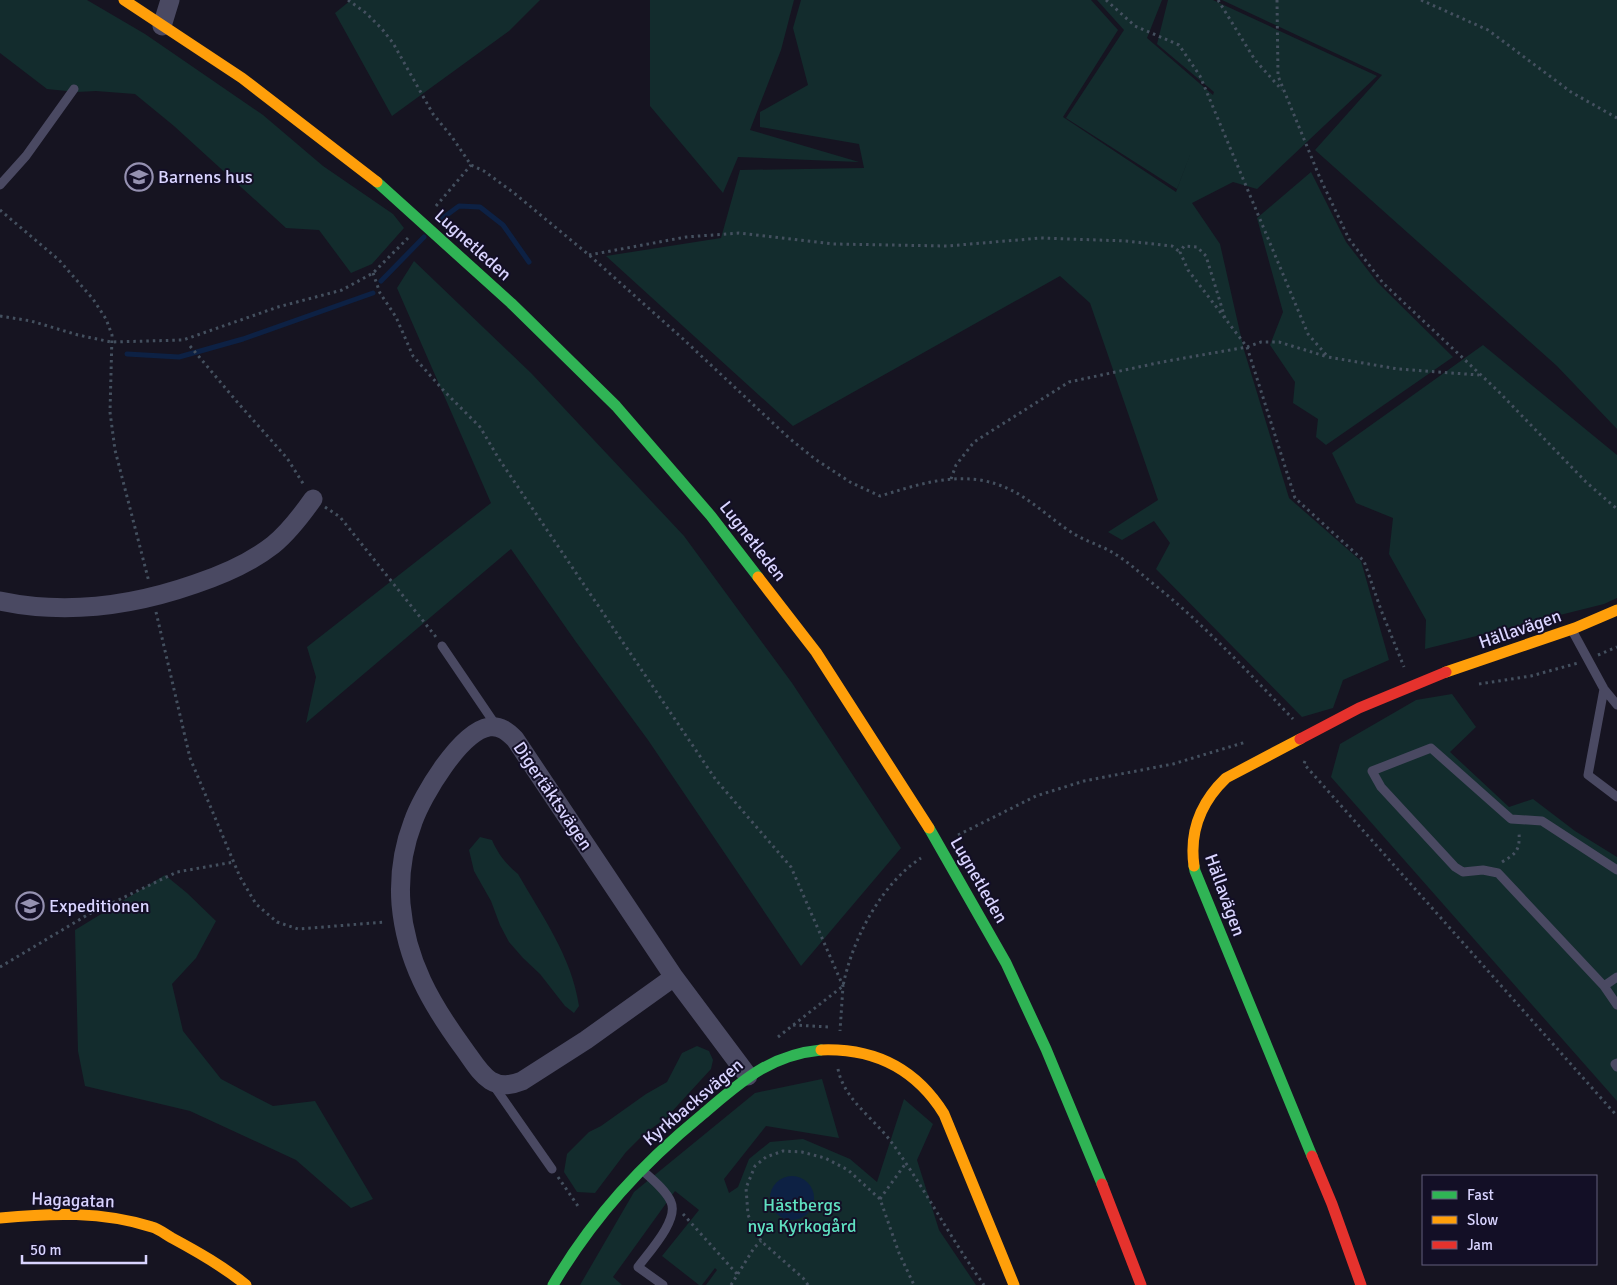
<svg xmlns="http://www.w3.org/2000/svg" width="1617" height="1285" viewBox="0 0 1617 1285" font-family="Signika,sans-serif">
<style>
.green{fill:#132c2d}
.water{fill:#0d2144}
.lines{fill:none;stroke-linecap:round;stroke-linejoin:round}
.stream{stroke:#0d2144;stroke-width:5}
.path{stroke:#44505f;stroke-width:3;stroke-dasharray:2.5 4;stroke-linecap:butt}
.lane{stroke:#4a4962;stroke-width:9}
.street{stroke:#4a4962;stroke-width:19}
.fast{stroke:#30b455;stroke-width:11}
.slow{stroke:#ff9f0a;stroke-width:11}
.jam{stroke:#e5322d;stroke-width:11}
.labels{text-anchor:middle;stroke-width:4;stroke-linejoin:round;paint-order:stroke}
.poi-label{font-size:18px;fill:#d9d4ff;stroke:#130f26;text-anchor:start}
.street-label{font-size:18px;fill:#d9d4ff;stroke:#130f26}
.park-label{font-size:18px;fill:#5fe0c0;stroke:#130f26}
</style>
<rect width="100%" height="100%" fill="#161421"/>
<path class="green" d="M0,0h87l58,34 118,81 60,51 70,48 11,14 -32,36 -21,9 -32,-43 -33,-2 -112,-102 -39,-32 -39,-3 -19,1 -30,-3 -47,-36z
M351,0h189l-31,31 -117,85 -57,-103z
M650,0h144l-13,50 -31,80 109,32 -121,-5 -15,36 -73,-87z
M801,0h290l27,30 -55,87 113,75 17,-45 -16,42 -111,-71 58,-88 -27,-30h65l-15,38 66,57 1,-3 -57,-48 11,-44h45l164,76 -120,113 -24,-7 -41,21 28,41 24,106 45,148 72,63 28,99 -46,20 -10,28 -31,9 -146,-148 14,-26 -16,-22 -32,19 -14,-8 50,-32 -68,-197 -30,-27 -267,150 -187,-170 115,-18 19,-68 124,-2 -5,-24 -99,-17v-15l48,-27 -15,-57z
M1222,0h395v429l-60,-63 -242,-216 67,-75z
M1311,172l35,70 31,40 76,75 -127,88 -10,-8 2,-18 -25,-16 2,-21 -25,-37 13,-33 -26,-94z
M414,261l117,112 153,163 108,147 109,165 -100,118 -153,-226 -72,-98 -65,-93 -205,174 10,-46 -9,-30 184,-144 -94,-215z
M1483,345l134,110v143l-13,6 -179,45 1,-29 -37,-66 4,-36 -37,-15 -24,-50z
M1452,694l24,33 -26,25 59,55 24,-8 42,32 42,26v244l-286,-324 9,-33 76,-44z
M480,837l12,3c6,14 14,24 26,34 24,42 54,83 61,132l-5,7 -9,-7 -25,-32 -17,-16 -14,-16 -9,-17 -9,-24 -17,-30 -5,-21z
M165,875l22,18 29,28 -20,37 -24,26 11,47 38,48 52,27 42,-5 58,98 -22,9 -55,-48 -106,-49 -105,-25 -7,-35 -3,-121z
M697,1046l12,5 4,9 -2,9 -45,49 -22,16 -18,18 -31,41 -18,-1 -13,-20 3,-18 22,-22 12,-6 45,-32 21,-12 15,-29z
M822,1079l17,59 -73,-12 -42,53 5,14 9,-6 11,-28 21,-17 33,-3 47,20 27,23 27,-83 29,25 -16,36 22,70 37,55h-270l11,-15 -2,-2 -13,17h-3l-37,-29 37,-46 -24,-19 -62,86 9,8h-42l54,-93 121,-99z"/>
<path class="water" d="M770 1198a22 22 0 1 1 44 0a22 22 0 1 1-44 0Z"/>
<g class="lines">
<path class="stream" d="M440,220l19,-14 21,1 23,18 26,37
M381,281l43,-44
M127,354l52,3 64,-18 130,-46"/>
<path class="path" d="M348,0l18,13 16,16 11,14 40,71 19,23 19,28 13,6 30,22 75,62 93,83 107,100 26,21 35,23 30,14c34,-10 64,-21 100,-16 41,7 59,31 91,52 13,9 30,13 44,22 13,8 24,18 36,28 52,41 96,89 142,137
M1106,0l29,26 44,19 21,31 108,258 20,23 70,12 81,6
M1218,0l37,60 27,30
M1277,0l1,76 42,102 29,61 34,44 115,108 88,91 31,27
M1421,0l67,30 83,62 46,26
M436,206l35,-41
M0,210l59,50 34,39 13,20 6,16 -2,77 5,38 34,132
M589,255l97,-18 53,-4 94,11 114,2 94,-8 85,3 46,5 8,6
M373,273l7,20 16,24 17,39 31,35 36,36 19,32 217,321 75,87 52,119 -3,45
M0,316l31,5 47,14 33,7 72,-2 95,-33 64,-17 31,-17 35,-35
M1225,318l-19,-62 -9,-9 -13,-1 -4,6 8,18 59,77 48,151 69,63 17,49 23,57
M190,346l48,57 49,55 17,27
M951,479l5,-14 18,-23 95,-60 93,-20 85,-15 14,-5h18l49,15
M325,507l15,10 96,120
M156,612l34,146 50,119 16,27 21,18 21,7 88,-7
M1598,655l19,-8
M1479,684l52,-8 47,-13
M1305,761l-1,3 313,352
M958,835l78,-39 48,-15 89,-17 73,-22
M1502,862c15,-9 18,-12 17,-30
M0,967l89,-53 88,-42 57,-10
M793,1025l36,2
M778,1037l65,-51c9,-46 38,-102 78,-128
M838,1069c6,31 37,50 54,74 33,46 59,96 92,142
M558,1177l22,32
M880,1199l26,-36
M683,1214l54,60
M731,1285l23,-37 7,-7
M808,1285l-5,-7 -42,-37 -13,-26 -2,-27 9,-22 11,-9 17,-6 19,1 23,6 23,12 32,29 19,54 15,32"/>
<path class="lane" d="M0,185l26,-29 48,-67
M1573,632l31,57 13,16
M442,646l55,81
M1604,689l-16,86 29,22
M1617,870l-75,-49 -31,-2 -80,-71 -59,23 9,16 74,80 8,5 20,-2 15,3 106,113 13,19
M1604,986l13,-9
M1617,1063l-2,1 2,3
M494,1086l58,83
M642,1170c10,9 24,20 29,32 8,18 -22,50 -33,65l25,18"/>
<path class="street" d="M162,26l8,-26
M0,601c66,14 132,5 195,-17 27,-9 55,-21 78,-39 16,-13 28,-29 40,-46
M674,977l-159,-238c-7,-7 -15,-14 -26,-12 -29,5 -67,69 -76,95 -10,26 -14,55 -12,82 5,57 30,100 63,145 16,22 26,45 58,32l64,-41 88,-63 74,99"/>
<path class="fast" d="M377,182l134,121 105,103 95,110 47,61
M929,828l77,135 40,86 56,135
M1194,866l1,5 117,285
M553,1285c41,-69 88,-120 150,-171 38,-32 66,-59 118,-64"/>
<path class="slow" d="M124,0l118,78 135,104
M758,577l58,75 113,176
M1446,672l129,-44 42,-18
M1194,866c-5,-36 7,-64 32,-88l74,-39
M821,1050c53,-2 95,19 123,64l70,171
M0,1218c51,-5 102,-7 152,9 7,2 13,7 20,11 26,14 51,28 74,47"/>
<path class="jam" d="M1300,739l59,-31 87,-36
M1312,1156l20,48 29,81
M1102,1184l39,101"/>
</g>
<defs>
<g id="school-ring" transform="scale(1.4375)"><circle r="9.5" fill="#130f26" stroke="#9591b1" stroke-width="1.5"/><path d="M0-5L7-2L0 1L-7-2ZM-4 1L0 2.5L4 1V4Q0 6-4 4Z" fill="#9591b1"/></g>
</defs>
<g fill-rule="evenodd">
<use href="#school-ring" x="139" y="177"/>
<use href="#school-ring" x="30" y="906"/>
</g>
<g class="labels">
<g class="poi-label">
<text x="158" y="183">Barnens hus</text>
<text x="49" y="912">Expeditionen</text>
</g>
<g class="street-label">
<text transform="translate(473 245) rotate(42)" y="6">Lugnetleden</text>
<text transform="translate(753 541) rotate(52)" y="6">Lugnetleden</text>
<text transform="translate(1520 629) rotate(-19)" y="6">Hällavägen</text>
<text transform="translate(553 796) rotate(56)" y="6">Digertäktsvägen</text>
<text transform="translate(979 880) rotate(60)" y="6">Lugnetleden</text>
<text transform="translate(1225 895) rotate(70)" y="6">Hällavägen</text>
<text transform="translate(693 1102) rotate(-40)" y="6">Kyrkbacksvägen</text>
<text transform="translate(73 1200) rotate(2)" y="6">Hagagatan</text>
</g>
<g class="park-label">
<text x="802" y="1211">Hästbergs<tspan x="802" dy="21">nya Kyrkogård</tspan></text>
</g>
</g>
<rect x="1422" y="1175" width="175" height="90" fill="#130f26" stroke="#625e7d"/>
<rect x="1432" y="1191" width="25" height="8" fill="#30b455" stroke="#625e7d"/>
<text x="1467" y="1200" font-size="15" fill="#d9d4ff">Fast</text>
<rect x="1432" y="1216" width="25" height="8" fill="#ff9f0a" stroke="#625e7d"/>
<text x="1467" y="1225" font-size="15" fill="#d9d4ff">Slow</text>
<rect x="1432" y="1241" width="25" height="8" fill="#e5322d" stroke="#625e7d"/>
<text x="1467" y="1250" font-size="15" fill="#d9d4ff">Jam</text>
<path d="M22 1255v8h124v-8" fill="none" stroke="#d9d4ff" stroke-width="2.5"/>
<text x="30" y="1255" font-size="15" fill="#d9d4ff" stroke="#130f26" stroke-width="4" paint-order="stroke">50 m</text>
</svg>
